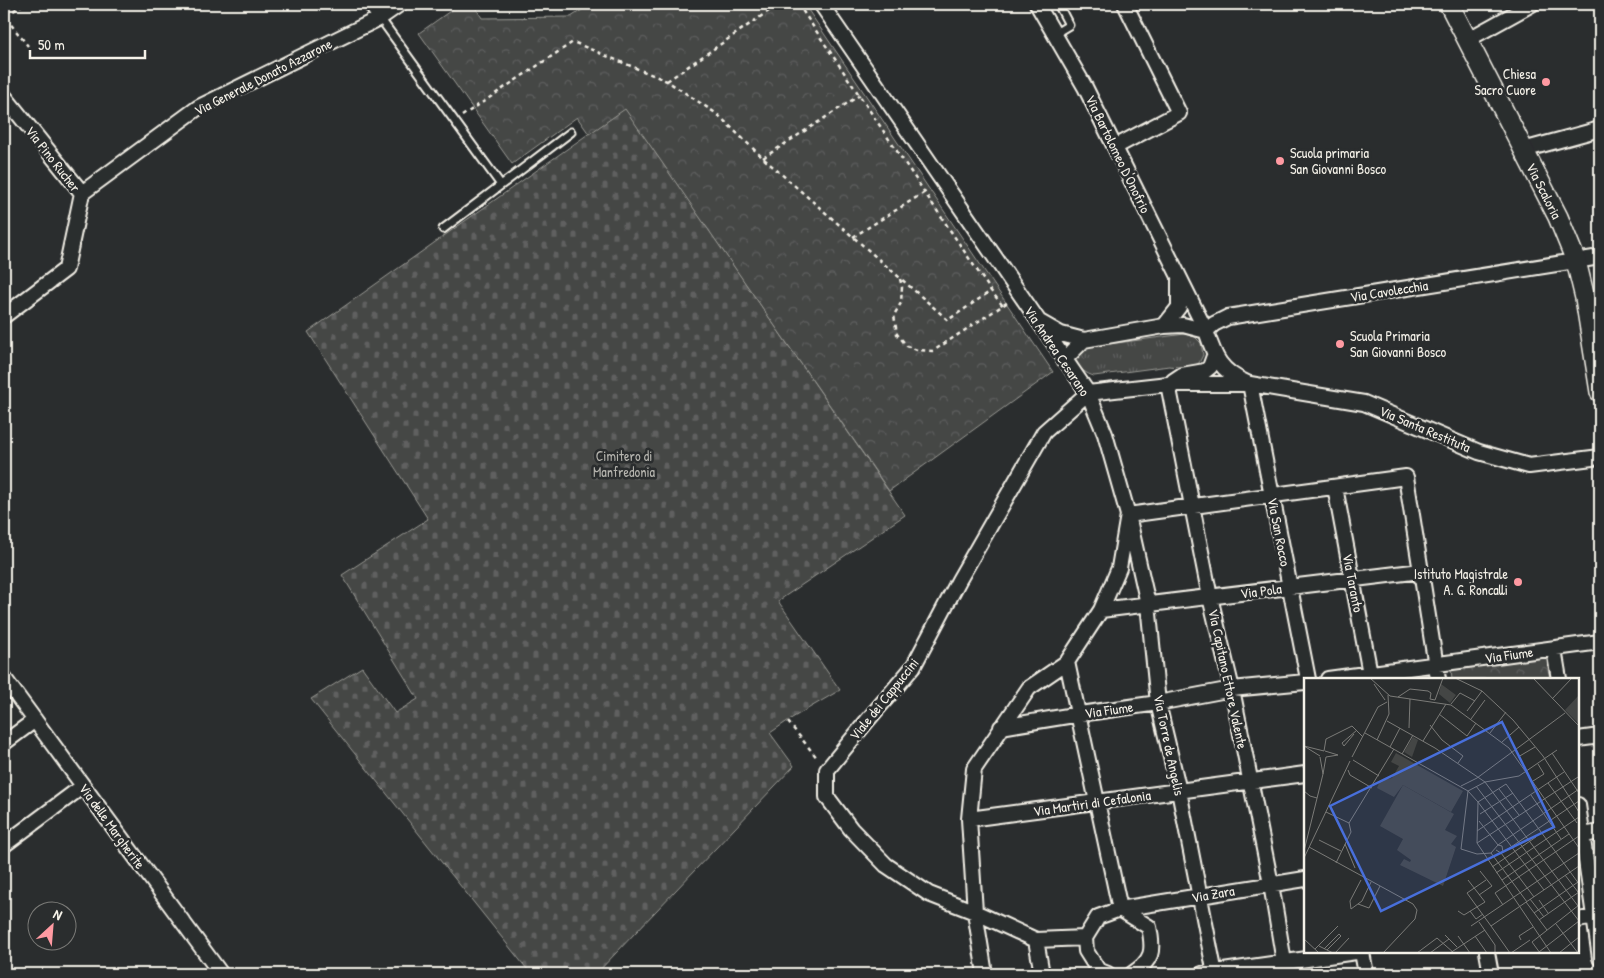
<svg xmlns="http://www.w3.org/2000/svg" width="1604" height="978" viewBox="0 0 1604 978" font-family="'Patrick Hand',sans-serif">
<style>
.grass{fill:url(#grass-tufts);stroke:#9c9c96}
.cemetery{fill:url(#cemetery-stones);stroke:#9c9c96}
.park{fill:url(#park-crowns);stroke:#9c9c96}
.lines{fill:none;stroke-linecap:round;stroke-linejoin:round}
.service-casing{stroke:#f4f1e8;stroke-width:11}
.minor-casing{stroke:#f4f1e8;stroke-width:18}
.secondary-casing{stroke:#f4f1e8;stroke-width:22}
.path{stroke:#f4f1e8;stroke-width:2.5;stroke-dasharray:4 4;stroke-linecap:butt}
.service{stroke:#2a2d2e;stroke-width:7}
.minor{stroke:#2a2d2e;stroke-width:14}
.secondary{stroke:#2a2d2e;stroke-width:19}
.poi-dot{fill:#ff9aa2;stroke:#2a2d2e;stroke-width:2}
.labels{text-anchor:middle;stroke-width:5;stroke-linejoin:round;paint-order:stroke}
.poi-label{font-size:14px;fill:#f4f1e8;stroke:#2a2d2e;text-anchor:end}
.street-label{font-size:14px;fill:#f4f1e8;stroke:#2a2d2e}
.park-label{font-size:14px;fill:#b6b5af;stroke:#2a2d2e}
.inset-road{fill:none;stroke:#7b7b78;stroke-width:1}
.view{fill:#486fdb;fill-opacity:0.15;stroke:#486fdb;stroke-width:2.5}
.inset-edge{fill:none;stroke:#f4f1e8;stroke-width:2.5}
</style>
<defs>
<pattern id="grass-tufts" width="24" height="20" patternUnits="userSpaceOnUse" patternTransform="scale(1.25)"><rect width="24" height="20" fill="#444645"/><path d="M3 7l-1-3M5 7V3M7 7l1-3M15 17l-1-3M17 17v-4M19 17l1-3" fill="none" stroke="#606160"/></pattern>
<pattern id="cemetery-stones" width="16" height="16" patternUnits="userSpaceOnUse" patternTransform="scale(1.25)"><rect width="16" height="16" fill="#444645"/><path d="M2 7V4a2 2 0 0 1 4 0v3zM10 15v-3a2 2 0 0 1 4 0v3z" fill="#606160"/></pattern>
<pattern id="park-crowns" width="20" height="18" patternUnits="userSpaceOnUse" patternTransform="scale(1.25)"><rect width="20" height="18" fill="#444645"/><path d="M2 6a3 3 0 1 1 6 0M12 15a3 3 0 1 1 6 0" fill="none" stroke="#606160"/></pattern>
</defs>
<rect width="100%" height="100%" fill="#2a2d2e"/>
<filter id="ink" filterUnits="userSpaceOnUse"><feTurbulence type="fractalNoise" baseFrequency=".02" numOctaves="2"/><feDisplacementMap in="SourceGraphic" scale="10" xChannelSelector="R" yChannelSelector="G"/><feConvolveMatrix kernelMatrix="1 2 1 2 8 2 1 2 1" color-interpolation-filters="sRGB"/></filter>
<g filter="url(#ink)">
<path class="grass" d="M1185,334l10,3 6,6 2,12 -4,8 -10,5 -20,-2 -75,10c-15,-4 -27,-20 -7,-29z"/>
<path class="cemetery" d="M625,108l280,407 -127,86 62,89 -48,28 -22,15 24,33 -198,208h-65l-220,-275 51,-32 33,46 23,-14 -76,-124 86,-56 -120,-187z"/>
<path class="park" d="M460,4h13l9,14 89,-1 20,-13h213l249,368 -164,119 -264,-382 -36,25 -12,-17 -65,47 -93,-131z
M1546,656l4,23h-98l-1,-10z"/>
<g class="lines">
<g class="service-casing">
<path id="service" d="M380,18l121,167
M1054,34l15,-9 -11,-21
M443,229l128,-97"/>
</g>
<g class="minor-casing">
<path id="minor" d="M371,4l9,14
M821,4l267,389 17,41 23,81 -9,53 -18,42 -34,52 -38,26 -55,81 -5,50 6,93 10,62
M1037,4l48,83 121,244c9,27 14,40 41,52
M1467,40l65,-36
M4,96l78,97 -16,76 -62,47
M1115,147l64,-34 -54,-109
M1523,150l77,-21
M82,193l117,-86 181,-89 20,-14
M1040,322l21,12 23,6 80,-14 19,-1 23,6
M1164,326l15,-19v-27
M1206,331l8,-7 14,-7 372,-60
M1064,360l20,-20
M1173,381l9,-6 23,-4 5,-4 4,-11
M1168,384l42,213 22,92 39,195 15,90
M1250,384l58,295
M1088,393l80,-9h82l114,19 115,49 50,14 71,-9
M1335,487l36,192
M1101,610l320,-39
M1554,649l5,30
M1067,662l53,247
M4,678l217,296
M1328,679l272,-37
M1001,727l79,-13 78,-11 74,-14 73,-7
M1578,739l22,-3
M4,743l31,-23
M1578,805l22,153
M969,819l336,-45
M1578,836l22,-4
M4,845l79,-59
M1120,909l29,18c5,24 4,33 -17,47
M1578,920l22,-4
M1085,938l-49,2 -61,-28 -46,-18 -43,-29 -35,-36 -24,-32v-27l40,-49 46,-54 46,-87 85,-148 44,-39
M1036,940l6,34
M1362,952l4,22
M1487,952l4,22
M1108,974l-10,-4 -12,-19 -1,-13 13,-21 22,-8 185,-30
M1202,974l154,-22
M1215,974l-36,-183 -21,-88 -10,-99 -20,-89 278,-38 32,202"/>
</g>
<g class="secondary-casing">
<path id="secondary" d="M1449,4l109,213 18,44 9,37 15,94"/>
</g>
<path class="path" d="M23,4l-18,13 23,29
M798,4l193,287 12,15
M667,81l112,-77
M462,116l111,-74 94,39 50,33 46,44 185,162 43,-29
M763,158l97,-63
M853,237l72,-45
M900,279l2,8 -1,16 -7,12 3,19 10,12 10,4 16,1 75,-49
M788,722l30,37"/>
<use href="#service" class="service"/>
<use href="#minor" class="minor"/>
<use href="#secondary" class="secondary"/>
</g>
</g>
<g class="poi-dot">
<circle cx="1546" cy="82" r="5"/>
<circle cx="1280" cy="161" r="5"/>
<circle cx="1340" cy="344" r="5"/>
<circle cx="1518" cy="582" r="5"/>
</g>
<g class="labels">
<g class="poi-label">
<text x="1536" y="79">Chiesa<tspan x="1536" dy="16">Sacro Cuore</tspan></text>
<text x="1290" y="158" text-anchor="start">Scuola primaria<tspan x="1290" dy="16">San Giovanni Bosco</tspan></text>
<text x="1350" y="341" text-anchor="start">Scuola Primaria<tspan x="1350" dy="16">San Giovanni Bosco</tspan></text>
<text x="1508" y="579">Istituto Magistrale<tspan x="1508" dy="16">A. G. Roncalli</tspan></text>
</g>
<g class="street-label">
<text transform="translate(263 77) rotate(-27)" y="5">Via Generale Donato Azzarone</text>
<text transform="translate(1118 154) rotate(64)" y="5">Via Bartolomeo D'Onofrio</text>
<text transform="translate(53 159) rotate(52)" y="5">Via Pino Rucher</text>
<text transform="translate(1544 191) rotate(63)" y="5">Via Scaloria</text>
<text transform="translate(1389 291) rotate(-9)" y="5">Via Cavolecchia</text>
<text transform="translate(1057 351) rotate(56)" y="5">Via Andrea Cesarano</text>
<text transform="translate(1425 429) rotate(23)" y="5">Via Santa Restituta</text>
<text transform="translate(1279 532) rotate(79)" y="5">Via San Rocco</text>
<text transform="translate(1353 583) rotate(79)" y="5">Via Taranto</text>
<text transform="translate(1261 591) rotate(-7)" y="5">Via Pola</text>
<text transform="translate(1509 655) rotate(-8)" y="5">Via Fiume</text>
<text transform="translate(1228 679) rotate(78)" y="5">Via Capitano Ettore Valente</text>
<text transform="translate(884 699) rotate(-51)" y="5">Viale dei Cappuccini</text>
<text transform="translate(1109 710) rotate(-8)" y="5">Via Fiume</text>
<text transform="translate(1169 745) rotate(78)" y="5">Via Torre de Angelis</text>
<text transform="translate(1092 803) rotate(-8)" y="5">Via Martiri di Cefalonia</text>
<text transform="translate(112 826) rotate(54)" y="5">Via delle Margherite</text>
<text transform="translate(1213 894) rotate(-10)" y="5">Via Zara</text>
</g>
<g class="park-label">
<text x="624" y="461">Cimitero di<tspan x="624" dy="16">Manfredonia</tspan></text>
</g>
</g>
<g transform="translate(1304 678)">
<rect width="275" height="275" fill="#2a2d2e"/>
<path d="M109,59l5,3 -6,17 -8,-5z" fill="#444645"/>
<path d="M99,107l51,29 -9,16 12,6 -6,8 5,3 -13,39 -43,-21 4,-6 6,3 1,-2 -14,-10 6,-11 -23,-13z" fill="#444645"/>
<path d="M137,6l15,11 -6,8 -11,-9zM275,17v29l-14,-14zM92,75l67,38 -12,21 -48,-27 -9,12 -17,-9 3,-7 12,-3 7,-12 -8,-4z" fill="#444645"/>
<path class="inset-road" d="M66,0l20,18 61,9 58,43 70,100M151,0l27,13 31,29 30,36 36,56M229,0l46,48M70,6l11,16M94,19l12,-8 18,2 3,2 -1,6 5,1M248,21l20,-21M131,22l8,-22M147,26l9,-11 15,8M163,33l15,-20M135,36l28,22 9,-13M167,41l14,-19M83,43l48,27 50,34M126,47l12,15 21,16 -5,7M105,50l1,-29M61,55l103,58 10,11 -1,41 74,110M186,55l16,-21M73,62l12,-26 -1,-19M119,63l23,-37M198,64l17,-15M40,68l-2,-3 15,-13M40,68l10,-12M86,69l10,-19M248,75l27,40M98,76l11,-19M16,78l-16,-10 20,5 2,-12 26,-13 11,11M16,79l3,17 3,-17 12,-2 -13,-4M48,79l26,-50 9,-5M214,79l17,-10M49,82l26,16M44,92l2,5 22,13M229,103l11,-7 -6,-10M181,104l93,124M244,105l29,40M157,108l16,-8 88,-65M172,108l103,135M195,111l20,26M0,113l6,5 7,2M164,113l17,-9 34,-6 38,-26M164,113l-7,58 16,5 14,-1 7,-8M227,117l30,44M22,134l23,11 2,9 -15,31M176,136l33,-21M175,143l19,24 4,1 1,6M45,145l45,-74M173,153l87,-59M15,162l22,11M173,165l101,-66M41,166l10,24M194,167l81,-56M5,169l104,57 4,6 -2,9 -32,34M192,172l5,3 7,-4 71,-48M0,173l19,-77M187,175l36,49M197,175l33,44M0,180l46,-97M188,189l44,-30M192,195l83,-56M261,197l13,17M57,202l-11,21 1,8 11,-8 9,-19M182,202l-19,13 24,33M198,202l67,-46M240,212l-66,-88 28,-18 73,100M175,217l13,-9 -12,-15M226,221l14,18M235,222l9,13M222,224l21,28M54,226l11,4 11,-22M199,227l-8,-12 84,-57M154,233l6,4 21,-13 -17,-22M166,233l6,8 7,-5M230,235l44,-31M235,242l40,-28M175,244l16,23v8M252,246l22,29M167,248l108,-73M141,257l12,12M154,258l12,17M171,258l12,17M0,261l15,14M217,262l-2,-4 14,-9M15,268l14,7M11,271l23,-23M20,271l15,-15 2,2 -14,14M235,274l40,-31M31,275l14,-15M113,275l20,-15 17,15M126,275l19,-14M146,275l35,-23M206,275l-19,-27 88,-60M207,275l19,-13M236,275l-8,-11 47,-37M255,275l20,-16"/>
<path class="view" d="M198,44l52,105 -173,84 -51,-105z"/>
<rect width="275" height="275" class="inset-edge"/>
</g>
<rect width="1604" height="978" fill="none" stroke="#2a2d2e" stroke-width="20"/>
<rect x="10" y="10" width="1584" height="958" fill="none" stroke="#f4f1e8" stroke-width="2" filter="url(#ink)"/>
<g transform="translate(52 926) rotate(26)"><circle r="24" fill="#2a2d2e" stroke="#7b7b78"/>
<path d="M0-4L9 19L0 12L-9 19Z" fill="#ff9aa2"/>
<text y="-8" font-size="14" font-weight="bold" text-anchor="middle" fill="#f4f1e8">N</text>
</g>
<path d="M30 50v8h115v-8" fill="none" stroke="#f4f1e8" stroke-width="2.5"/>
<text x="38" y="50" font-size="15" fill="#f4f1e8" stroke="#2a2d2e" stroke-width="4" paint-order="stroke">50 m</text>
</svg>
